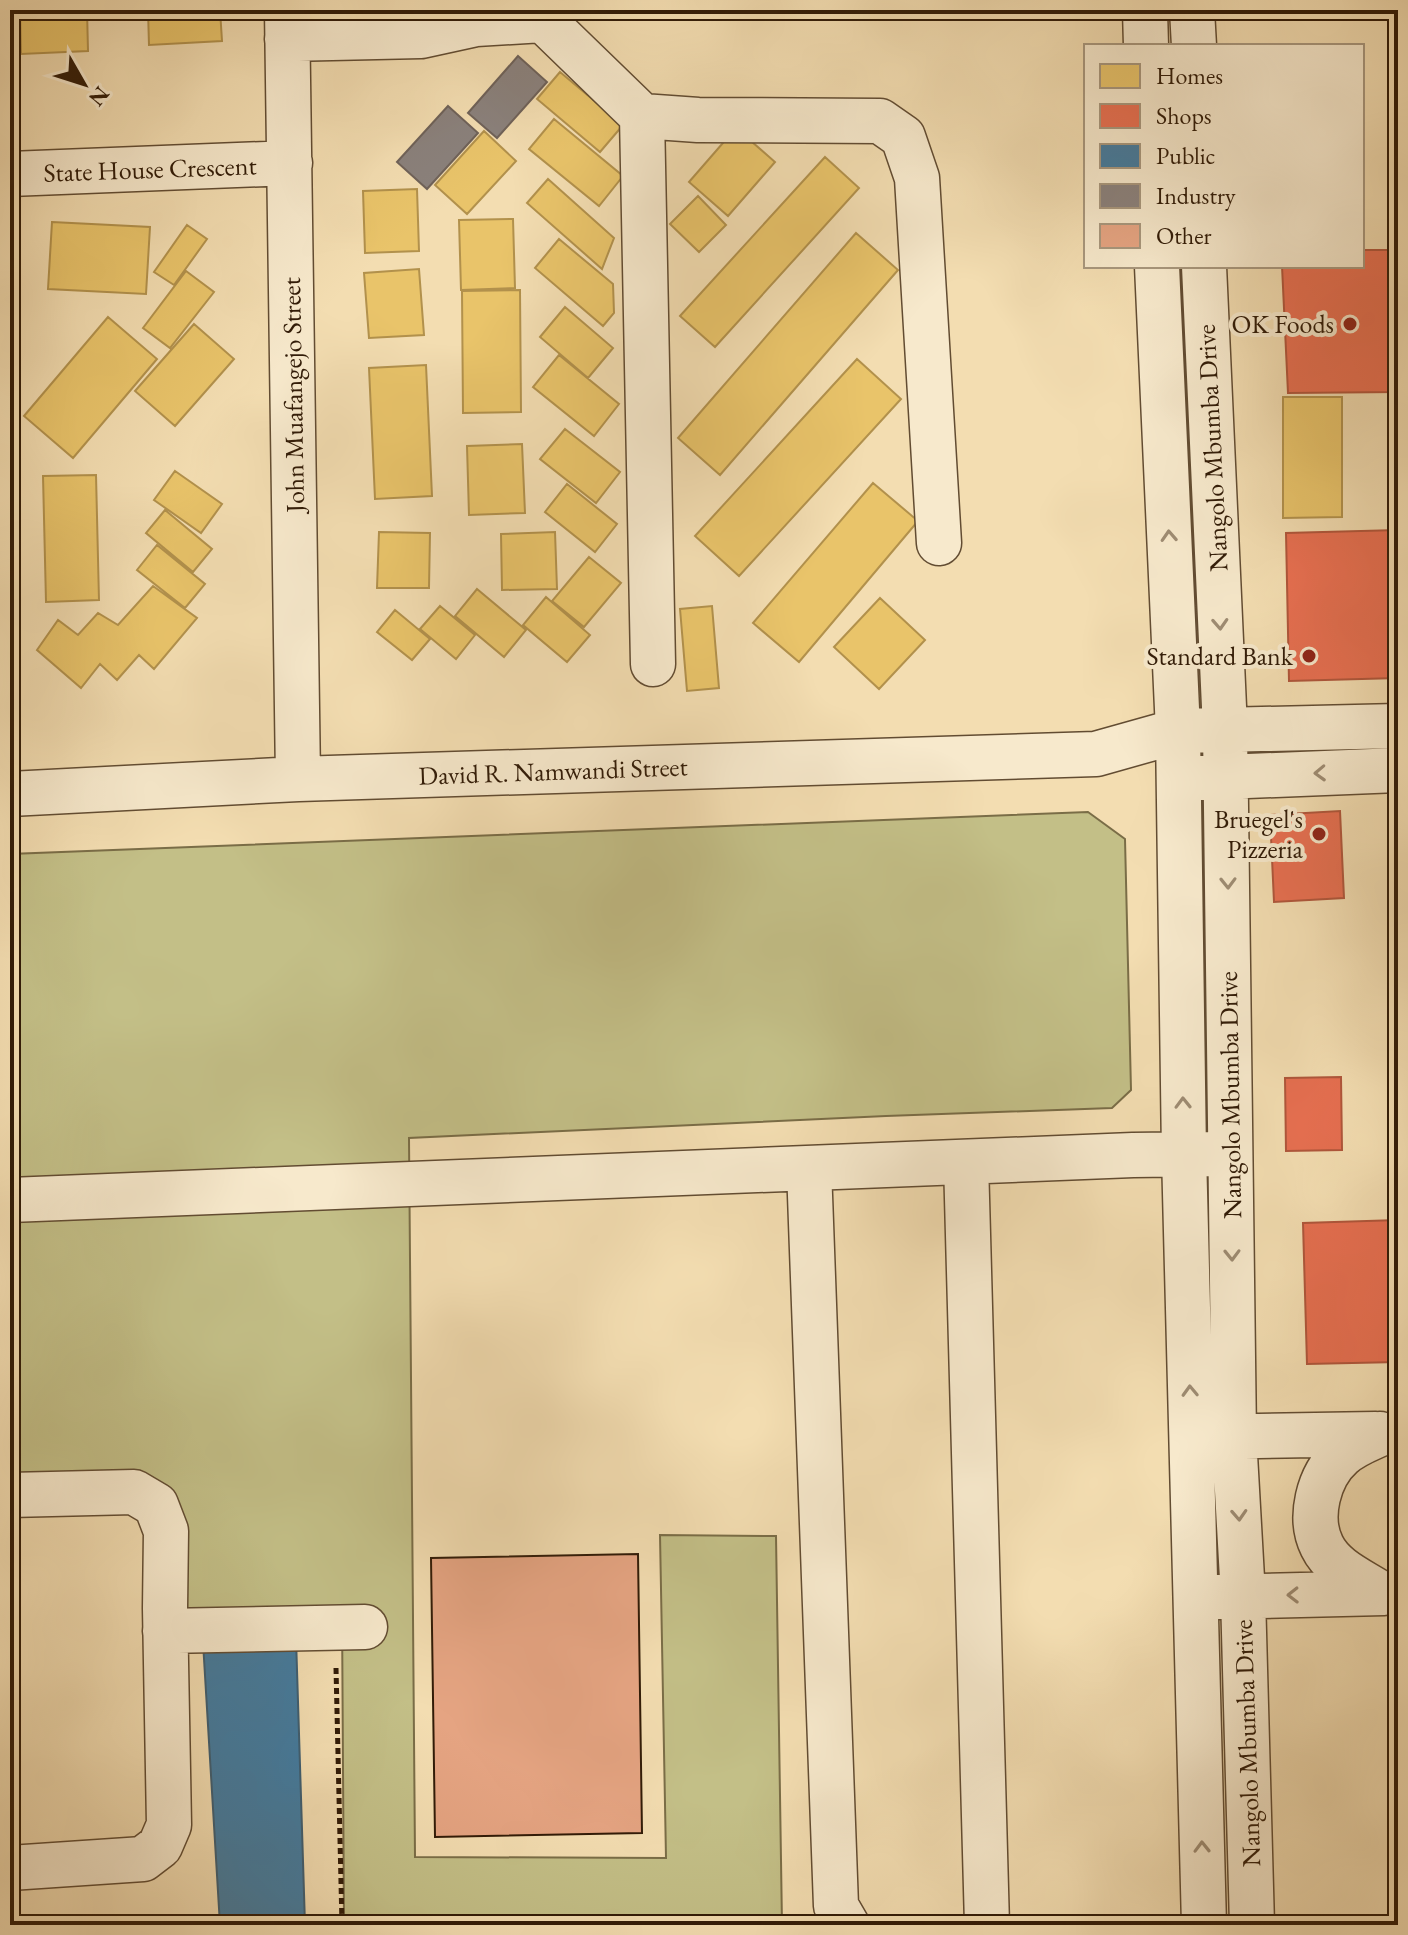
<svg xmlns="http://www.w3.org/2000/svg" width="1408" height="1935" viewBox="0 0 1408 1935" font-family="'EB Garamond',serif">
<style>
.green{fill:#c3bf87;stroke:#7a6d47;stroke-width:2}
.homes{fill:#e9c46a;stroke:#b2914c;stroke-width:2}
.shops{fill:#e76f51;stroke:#b0563b;stroke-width:2}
.public{fill:#457b9d;stroke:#3f5e70;stroke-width:2}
.industry{fill:#8a817c;stroke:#6f6259;stroke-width:2}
.building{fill:#e5a482;stroke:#311b07;stroke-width:2}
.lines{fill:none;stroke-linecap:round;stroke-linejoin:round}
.minor-casing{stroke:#624c32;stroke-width:47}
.path{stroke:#311b07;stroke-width:5;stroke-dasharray:6 4;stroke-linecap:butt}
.minor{stroke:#f7e9cc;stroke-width:44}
.oneway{stroke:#9e8c73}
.poi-dot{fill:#8f2418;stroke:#f7e9cc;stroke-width:3}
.labels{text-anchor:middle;stroke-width:8;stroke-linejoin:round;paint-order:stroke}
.street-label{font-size:26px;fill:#311b07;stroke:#f7e9cc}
.poi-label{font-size:26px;fill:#311b07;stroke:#f7e9cc;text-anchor:end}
</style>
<rect width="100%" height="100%" fill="#f3ddb1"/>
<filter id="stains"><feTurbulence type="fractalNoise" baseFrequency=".0025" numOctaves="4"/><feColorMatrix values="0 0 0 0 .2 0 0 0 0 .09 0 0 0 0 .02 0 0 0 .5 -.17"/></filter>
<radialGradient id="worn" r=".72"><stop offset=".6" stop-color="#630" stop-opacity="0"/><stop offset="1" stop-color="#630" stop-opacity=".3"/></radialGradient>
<path class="green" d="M1088,812l37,27 6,251 -19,18 -226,8 -477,22 6,719 251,1 -6,-323 116,1 6,389h-438l-2,-316 -177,-1 -9,-103 -146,-11v-640z"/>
<path class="homes" d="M20,10h67l1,41 -67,3z
M148,10h72l2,31 -73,4z
M560,72l63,53 -23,27 -63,-53z
M554,119l69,57 -24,30 -70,-57z
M736,128l39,34 -47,54 -39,-34z
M484,131l32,30 -49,53 -32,-29z
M825,157l34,31 -144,159 -35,-31z
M548,179l66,59 -12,31 -75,-66z
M417,189l2,62 -54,2 -2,-62z
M698,196l28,29 -27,27 -29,-28z
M513,219l2,69 -54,2 -2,-70z
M52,222l98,5 -4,67 -98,-5z
M187,225l20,14 -33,46 -20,-13z
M856,233l42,37 -178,205 -42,-37z
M559,239l54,45 1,29 -11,13 -68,-58z
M419,269l5,66 -55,3 -5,-65z
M186,271l28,21 -44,56 -27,-20z
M520,290l1,122 -58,1 -1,-122z
M565,307l48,41 -25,30 -48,-41z
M108,317l49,42 -84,99 -49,-42z
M194,324l40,35 -59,67 -40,-35z
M559,355l60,49 -25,32 -61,-49z
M857,359l44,40 -162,177 -44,-40z
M426,365l6,131 -57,3 -6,-131z
M1283,397h59v120l-59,1z
M565,429l55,43 -24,31 -56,-44z
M522,444l3,69 -56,2 -2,-69z
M175,471l47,33 -21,29 -47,-33z
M96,475l3,125 -53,2 -3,-126z
M873,483l45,38 -119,141 -46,-39z
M567,484l50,40 -22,28 -50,-40z
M165,510l47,39 -19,23 -47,-39z
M379,532l51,1 -1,55h-52z
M555,532l2,57 -55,1 -1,-56z
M157,545l48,39 -20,24 -48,-38z
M589,557l32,26 -37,44 -32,-26z
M153,586l44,32 -43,51 -15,-14 -22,25 -17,-16 -19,24 -44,-38 21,-30 20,15 20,-22 20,12z
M477,589l49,41 -22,27 -49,-41z
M546,597l44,38 -23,27 -44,-37z
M880,598l45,42 -46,49 -45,-42z
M440,606l35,29 -19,24 -36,-30z
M712,606l7,82 -32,3 -7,-82z
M395,610l35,29 -18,21 -35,-28z"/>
<path class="shops" d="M1362,250h36v142l-110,1 -6,-127h80z
M1398,530v148l-109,3 -3,-148z
M1340,811l4,87 -70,4 -4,-87z
M1341,1077l1,73 -56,1 -1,-73z
M1398,1220v142l-91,2 -4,-141z"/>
<path class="public" d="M296,1638l9,287h-85l-17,-283z"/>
<path class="industry" d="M518,56l29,26 -50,56 -29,-25z
M448,106l30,27 -51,56 -30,-27z"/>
<path class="building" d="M638,1554l4,279 -207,4 -4,-279z"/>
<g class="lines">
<g class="minor-casing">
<path id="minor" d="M287,10l11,769
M1145,10l1,36
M1192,10l2,36
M287,39l134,-3 55,-12 67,-4 99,96 11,548
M642,116l56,4 182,1 23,16 14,41 22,365
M10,174l280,-11
M1157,266l21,465 6,423 20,771
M1204,266l21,463 9,708 9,159 9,329
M1199,778l199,-8
M10,794l288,-15 798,-25 82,-23 220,-5
M966,1162l21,763
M809,1168l27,738 11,19
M10,1200l1123,-45 78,-1
M1204,1437l172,-3
M10,1495l124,-3 22,13 10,26 -1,77 4,217 -9,21 -17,13 -133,9
M1380,1593c-20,-13 -47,-24 -58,-47 -14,-28 -4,-70 20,-91 11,-10 25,-15 38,-21
M1216,1597l168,-4
M165,1631l200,-4"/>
</g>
<path class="path" d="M336,1668l6,257"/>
<use href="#minor" class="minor"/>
</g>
<defs><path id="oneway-chevron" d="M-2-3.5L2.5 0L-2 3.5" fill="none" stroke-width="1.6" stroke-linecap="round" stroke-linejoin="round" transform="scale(2)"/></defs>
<g class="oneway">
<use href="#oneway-chevron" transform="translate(1169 536) rotate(-93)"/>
<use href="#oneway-chevron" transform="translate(1220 624) rotate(87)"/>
<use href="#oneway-chevron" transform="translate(1320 773) rotate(178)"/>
<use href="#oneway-chevron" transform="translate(1228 883) rotate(89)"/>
<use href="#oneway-chevron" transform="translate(1183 1103) rotate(-91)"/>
<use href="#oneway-chevron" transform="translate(1232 1255) rotate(89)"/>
<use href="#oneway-chevron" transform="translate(1190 1391) rotate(-92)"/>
<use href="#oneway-chevron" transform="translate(1239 1515) rotate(87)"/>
<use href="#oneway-chevron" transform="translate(1293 1595) rotate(179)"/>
<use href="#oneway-chevron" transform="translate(1202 1847) rotate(-91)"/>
</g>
<g class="poi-dot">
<circle cx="1350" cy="324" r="8"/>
<circle cx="1309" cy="656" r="8"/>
<circle cx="1319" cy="834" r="8"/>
</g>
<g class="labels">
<g class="street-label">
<text transform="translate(150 169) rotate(-2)" y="9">State House Crescent</text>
<text transform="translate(293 395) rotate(-91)" y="9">John Muafangejo Street</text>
<text transform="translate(1212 448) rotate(-93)" y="9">Nangolo Mbumba Drive</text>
<text transform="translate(553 771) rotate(-2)" y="9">David R. Namwandi Street</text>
<text transform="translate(1230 1095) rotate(-91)" y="9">Nangolo Mbumba Drive</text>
<text transform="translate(1247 1743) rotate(-92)" y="9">Nangolo Mbumba Drive</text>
</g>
<g class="poi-label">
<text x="1334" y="333">OK Foods</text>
<text x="1293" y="665">Standard Bank</text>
<text x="1303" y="828">Bruegel's<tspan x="1303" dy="30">Pizzeria</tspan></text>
</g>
</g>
<rect width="1408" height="1935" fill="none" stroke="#f3ddb1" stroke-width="40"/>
<rect x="12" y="12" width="1384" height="1911" fill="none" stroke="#311b07" stroke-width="4"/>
<rect x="20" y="20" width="1368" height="1895" fill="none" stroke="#311b07" stroke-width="2"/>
<rect x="1084" y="44" width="280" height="224" fill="#f7e9cc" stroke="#a8977d" stroke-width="2"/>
<rect x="1100" y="64" width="40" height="24" fill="#e9c46a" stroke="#a8977d" stroke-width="2"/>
<text x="1156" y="84" font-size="24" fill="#311b07">Homes</text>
<rect x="1100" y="104" width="40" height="24" fill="#e76f51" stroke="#a8977d" stroke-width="2"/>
<text x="1156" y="124" font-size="24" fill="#311b07">Shops</text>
<rect x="1100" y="144" width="40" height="24" fill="#457b9d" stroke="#a8977d" stroke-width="2"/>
<text x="1156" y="164" font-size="24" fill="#311b07">Public</text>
<rect x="1100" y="184" width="40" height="24" fill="#8a817c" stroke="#a8977d" stroke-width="2"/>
<text x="1156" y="204" font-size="24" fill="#311b07">Industry</text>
<rect x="1100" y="224" width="40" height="24" fill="#e5a482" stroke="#a8977d" stroke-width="2"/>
<text x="1156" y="244" font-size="24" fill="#311b07">Other</text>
<g transform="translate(84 84) rotate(129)" stroke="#f7e9cc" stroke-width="6" paint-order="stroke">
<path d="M0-6L14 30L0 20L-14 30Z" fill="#311b07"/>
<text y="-12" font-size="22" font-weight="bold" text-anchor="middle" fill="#311b07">N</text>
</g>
<rect width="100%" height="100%" filter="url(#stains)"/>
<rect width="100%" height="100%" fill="url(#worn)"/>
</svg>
